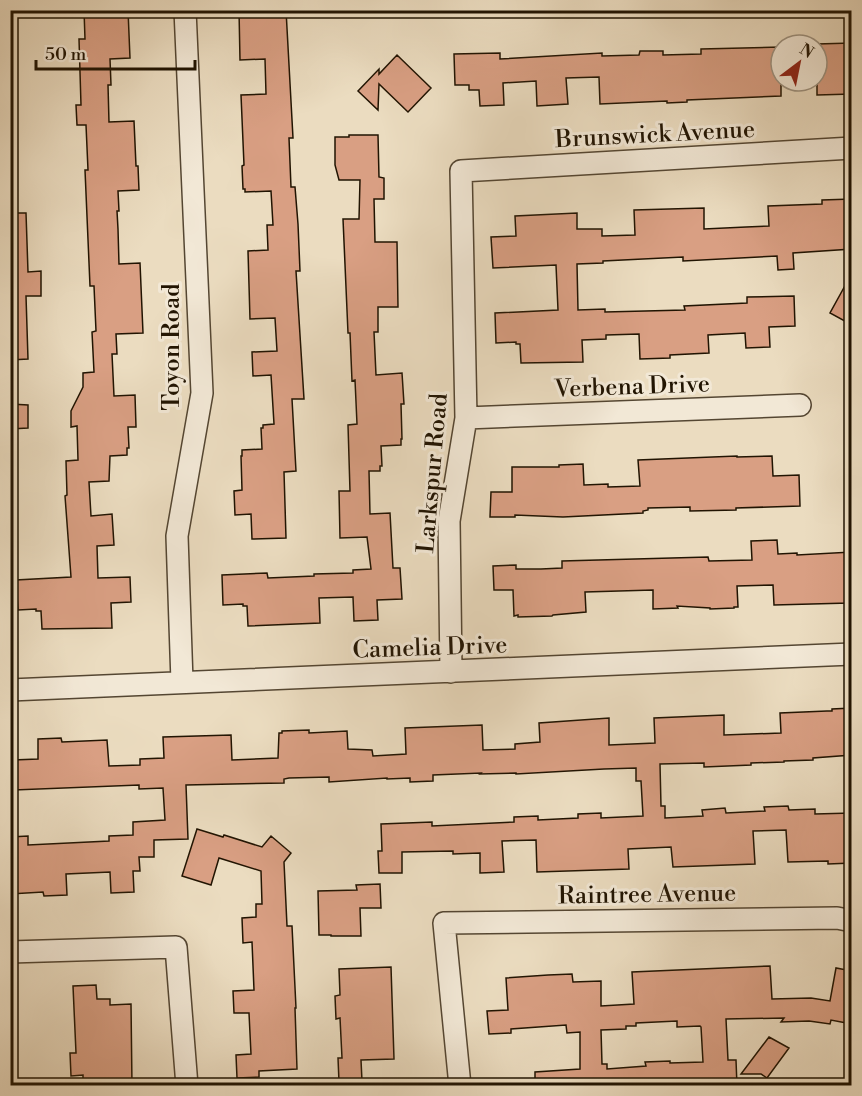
<svg xmlns="http://www.w3.org/2000/svg" width="862" height="1096" viewBox="0 0 862 1096" font-family="'Libre Bodoni',serif">
<style>
.building{fill:#d99f83;stroke:#211402;stroke-width:1.5;fill-rule:evenodd}
.lines{fill:none;stroke-linecap:round;stroke-linejoin:round}
.minor-casing{stroke:#544632;stroke-width:24}
.minor{stroke:#f2e8d6;stroke-width:21}
.labels{text-anchor:middle;stroke-width:6;stroke-linejoin:round;paint-order:stroke}
.street-label{font-size:24px;fill:#211402;stroke:#f2e8d6}
</style>
<rect width="100%" height="100%" fill="#ebdcc0"/>
<filter id="stains"><feTurbulence type="fractalNoise" baseFrequency=".00333" numOctaves="4"/><feColorMatrix values="0 0 0 0 .2 0 0 0 0 .09 0 0 0 0 .02 0 0 0 .5 -.17"/></filter>
<radialGradient id="worn" r=".72"><stop offset=".6" stop-color="#630" stop-opacity="0"/><stop offset="1" stop-color="#630" stop-opacity=".3"/></radialGradient>
<path class="building" d="M84,10h44l2,48 -20,1 1,26h-3l1,37 25,-1 2,45h2l1,24 -21,1 1,20h-2l1,18 1,35 21,-1 3,70 -27,1 1,20h-5l2,42 21,-1 1,32h-8l1,21h-2v7l-17,1 -1,25 -20,1 2,34 21,-2 2,31 -17,1 1,32 32,-1 1,25 -20,1 1,25 -70,1 -1,-18h-5v-2l-18,1 -2,-30 55,-3 -6,-81 2,-1 -1,-34 12,-1 -1,-34 -6,1v-16l12,-24v-14l11,-1 -2,-40 4,-1 -2,-45h-4l-5,-116h3l-2,-45h-9l-1,-20h5l-2,-66h6z
M239,10h47l7,128h-4l2,49h4l3,37 2,47h-4l8,128h-12l4,72 -12,1 2,66 -34,1 -1,-25 -16,1 -1,-24 8,-1 -1,-34h1v-6l20,-1 -1,-21h2v-3l11,-1 -3,-49 -18,1 -1,-24 25,-1 -2,-33 -25,1 -2,-68 20,-1 -1,-25h6l-2,-34 -26,1v-3h-2l-1,-23 2,-1 -3,-70 25,-1 -1,-35 -25,1z
M852,43v51l-35,1v-51z
M781,47v49l-94,4v2l-20,1v-2l-67,3 -1,-27 -33,1 2,26 -31,2 -1,-25 -33,2 1,22 -24,1 -1,-16h-10v-5h-14l-1,-31 46,-1v6l102,-6v3l37,-1 1,-4h23v4l38,-1v-5z
M397,55l34,33 -23,24 -29,-28 -1,26 -20,-19 21,-22v5z
M349,135h29l1,42 5,1v21h-10l1,43h22l1,65h-20v25h-4l2,43 26,-2 2,31h-3l1,35h-1v6l-20,1 1,20h-2v5h-11l1,43 20,-1 3,55h7l2,31 -25,1 1,20 -24,1 -1,-24 -34,1 1,25 -72,3 -1,-20h-4v-2l-20,1 -1,-30 45,-2 1,5 46,-2v-2l39,-1v-3l18,-1 -4,-32 -27,1 -1,-47h11l-2,-66 9,-1 -2,-44 -3,1 -2,-48h-2l-5,-114h16l1,-39h-21l-4,-15v-28h14z
M852,199v50l-59,4 1,16 -16,1 -1,-14 -94,5v-4l-80,4v2l-26,1 1,46 27,-1v3l80,-2 -1,-4 63,-3v-6l47,-1 1,30 -26,1 1,20 -24,1 -1,-15 -37,2 1,18 -39,2v3l-30,1 -1,-25 -33,1v4l-24,1 1,22 -62,1 -1,-19h-4v-2l-20,1 -1,-30 63,-3 -2,-45 -63,3 -2,-31 25,-1 -1,-20 62,-3v16h25v7l33,-1 -1,-25 70,-2v21l42,-2 23,-1 -1,-20 54,-2v-4z
M10,213h16l2,59 13,-1v25h-15l2,63 -18,1z
M852,273v52l-22,-12z
M10,404l18,1v23l-18,1z
M737,456v1l35,-1 1,20 26,-1 1,31 -64,2v2l-46,1v-4l-42,1v2l-5,1v2l-80,4 -48,-2v2h-25l1,-25h21v-25h47v-2l24,-1 1,21 24,-1v3l32,-1 -2,-26z
M777,540l1,14 19,-1v2l55,-3v25l-5,1 2,25 -75,2 -1,-20 -36,1 1,21h-4v1l-24,1v-1l-33,-2 1,2 -25,1v-19l-68,2 1,20 -33,3 -1,1 -34,1v-2l-4,1 -1,-26h-19l-1,-24 23,-1v4h25l21,-1v-7l146,-4 1,4 43,-1 -1,-19z
M852,708v47l-39,3v2l-29,1v1l-33,1v2l-47,2v-4l-44,1 1,42h4v12l38,-2 -1,-6 23,-2 1,5 39,-2 -1,-4 24,-1 1,4 26,-1v5l37,-1v50l-24,1v-3l-40,1 -2,-32 -33,1 2,33 -82,3 -2,-20 -43,2 1,20 -92,3 -1,-32 -34,1 2,31 -24,1v-20l-27,1v-3l-51,1v21h-23l-1,-22h4l-1,-27 51,-2v4l82,-4v-5l24,-1v4l40,-2v-4l23,-1v5l42,-2 -2,-35h-5v-13l-32,1 -88,5v-1l-36,1 1,-1 -48,2v6l-23,1v-4l-23,1v-1l-58,4v-5l-40,1 -5,1v4l-98,2 2,54 -34,1v17h-15l1,14h-7l1,21 -23,1 -1,-21 -44,2 1,21 -23,1 -1,-4 -33,2v-57l18,-1v9l81,-4v-5l24,-1v-13l32,-2 -2,-32 -24,1v-4l-125,5 -1,-30 25,-1v-20l23,-1 1,4 45,-2 2,26 31,-1v-6l24,-1 -1,-21 68,-2 1,25 46,-2 1,-25h3v-2l27,-1v3l38,-2 1,18 24,1 1,6 33,-2 -1,-26 77,-3 1,25 32,-1v-5l25,-2 -1,-19 70,-5v27l46,-2 -1,-25 70,-3v20l57,-2 -1,-20 47,-2h5v-2z
M197,829l26,8 1,-2 38,12 9,-11 20,17 -7,9 3,64h5l4,82h-1l2,61 -38,2v6l-22,1 -1,-23 15,-1 -2,-41h-15l-1,-22 21,-1 -2,-48 -9,1 -1,-25 14,-1v-13h6l-1,-33 -42,-13 -8,27 -29,-9z
M380,884l1,24h-21l1,28h-30v-1h-12l-1,-44 39,-1 -1,-5z
M770,966l2,33 39,-1 19,3 6,-33 16,3v53l-21,-4 -1,4 -21,-3 -28,1 3,-4 -58,1 2,41h8l1,26h-202v-14l45,-3v-37l-13,1 -1,-8 -55,4v4l-22,1 -2,-23 21,-1 -2,-32 42,-3 24,-1 1,8 28,-1v25l33,-2 -2,-32zM677,1021v6l23,-1 1,1 2,35 -33,1v-2l-25,1 1,4 -39,3v-5h-5l-1,-34 25,-1v-3h10v-3z
M391,967l3,92 -33,1 1,21 -23,1 -1,-24h4l-2,-40 -4,1 -1,-23 5,-1 -1,-26z
M96,985l1,14h13v6l21,-1 1,82h-49v-11l-12,1 -1,-23h6l-3,-67z
M769,1037l20,11 -22,30 -6,-4h-20z"/>
<g class="lines">
<g class="minor-casing">
<path id="minor" d="M466,418l334,-13
M451,672l-2,-151 17,-103 -5,-247 391,-23
M182,682l-5,-146 25,-143 -17,-383
M10,690l842,-36
M10,952l166,-5 11,139
M460,1086l-16,-163 393,-5 15,3"/>
</g>
<use href="#minor" class="minor"/>
</g>
<g class="labels">
<g class="street-label">
<text transform="translate(655 134) rotate(-3)" y="8">Brunswick Avenue</text>
<text transform="translate(171 347) rotate(-90)" y="8">Toyon Road</text>
<text transform="translate(632 386) rotate(-2)" y="8">Verbena Drive</text>
<text transform="translate(432 473) rotate(-85)" y="8">Larkspur Road</text>
<text transform="translate(430 647) rotate(-2)" y="8">Camelia Drive</text>
<text transform="translate(647 894) rotate(-1)" y="8">Raintree Avenue</text>
</g>
</g>
<rect width="862" height="1096" fill="none" stroke="#ebdcc0" stroke-width="36"/>
<rect x="12" y="12" width="838" height="1072" fill="none" stroke="#211402" stroke-width="3"/>
<rect x="18" y="18" width="826" height="1060" fill="none" stroke="#211402" stroke-width="1.5"/>
<g transform="translate(799 63) rotate(32)"><circle r="28" fill="#f2e8d6" stroke="#9e9381" stroke-width="1.5"/>
<path d="M0-4.5L10 22L0 15L-10 22Z" fill="#8f2418"/>
<text y="-9" font-size="16" font-weight="bold" text-anchor="middle" fill="#211402">N</text>
</g>
<path d="M36 60v9h159v-9" fill="none" stroke="#211402" stroke-width="3"/>
<text x="45" y="60" font-size="18" fill="#211402" stroke="#f2e8d6" stroke-width="4.5" paint-order="stroke">50 m</text>
<rect width="100%" height="100%" filter="url(#stains)"/>
<rect width="100%" height="100%" fill="url(#worn)"/>
</svg>
